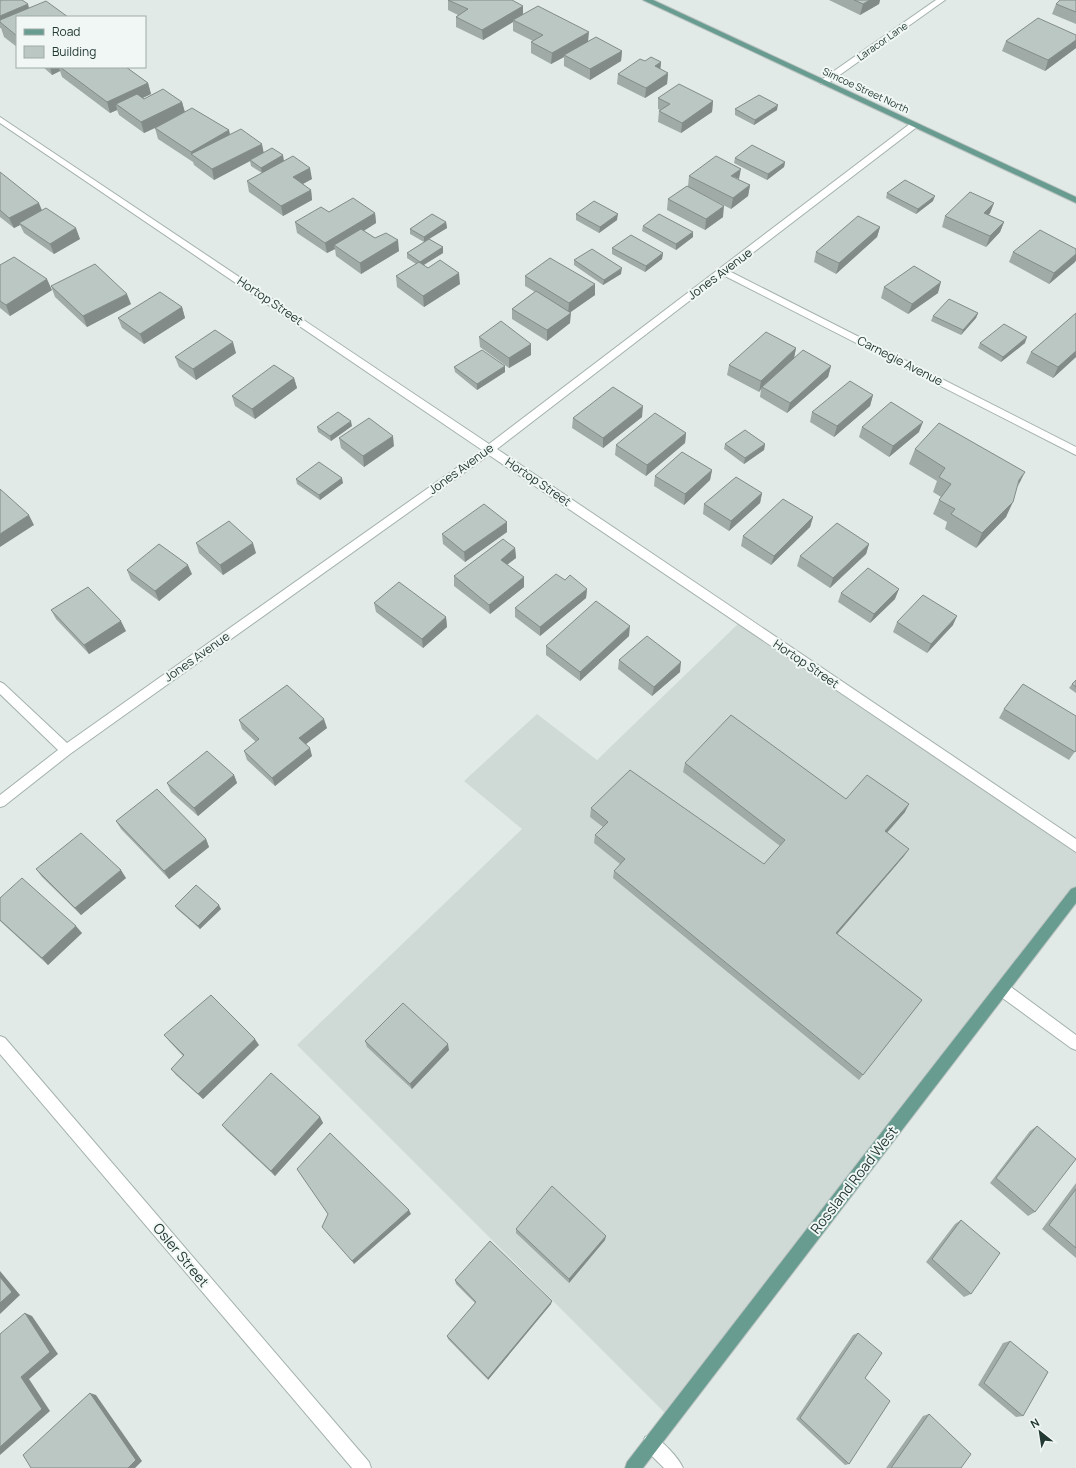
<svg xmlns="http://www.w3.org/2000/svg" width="1076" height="1468" viewBox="0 0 1076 1468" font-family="Manrope,sans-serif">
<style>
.built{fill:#cfdad6}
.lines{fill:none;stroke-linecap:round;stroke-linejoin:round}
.minor-casing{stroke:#a4b1ae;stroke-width:2}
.major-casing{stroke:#bdc4c2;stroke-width:2}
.minor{fill:#fff;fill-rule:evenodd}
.major{fill:#699c91;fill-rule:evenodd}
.wall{fill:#a0aba8}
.shaded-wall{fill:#828b88}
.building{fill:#bac7c3;stroke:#828b88}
.labels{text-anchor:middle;stroke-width:4;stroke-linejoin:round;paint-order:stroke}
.far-street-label{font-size:10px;fill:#233934;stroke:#f1f7f4}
.street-label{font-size:12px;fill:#233934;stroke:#f1f7f4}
.near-street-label{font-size:14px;fill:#233934;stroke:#f1f7f4}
</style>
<rect width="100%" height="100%" fill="#e1eae7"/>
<path class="built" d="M740,622l336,224v47l-411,520 -368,-368 225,-216 -58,-48 73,-67 60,46z"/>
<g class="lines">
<g class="minor-casing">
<path id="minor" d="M936,0h9l-118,84h-6v-4z
M0,117l489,327 422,-321h6l1,2 -1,2 -188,144 347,176v8l-353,-180 -226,174 579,390v13l-587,-397 -419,299 -66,52 -4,1v-12l58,-45 -58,-56v-12l4,2 63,59 415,-293 -482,-327z
M1002,983l5,1 69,51v15l-5,-2 -74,-54 -2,-5 2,-5z
M0,1036l5,2 364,424 2,6h-19l-352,-414z
M651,1435c10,4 28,23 32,33h-19l-19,-19 -2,-6 2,-6z"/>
</g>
<g class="major-casing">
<path id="major" d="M643,0h10l423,197v6z
M1076,887v16l-433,565h-18l2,-6 233,-302 211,-271z"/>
</g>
<use href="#minor" class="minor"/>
<use href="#major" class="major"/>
</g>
<path class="wall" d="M448,0l75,6v8l65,27 34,10 -1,10 -31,19 -26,-14v-9l-13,7 -20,-11v-11l2,-1 -20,-10v-9l-30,18 -27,-13v-10l2,-2 -10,-5z
M829,0h51l-1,4 -19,11z
M1076,0v24l-24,-10 4,-10z
M0,1l17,16v30l-13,-10 -3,-9h-1z
M1006,41l70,7 -31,23 -43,-20z
M645,61l16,1 -1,7 8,4 -1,11 -22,14 -28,-14 1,-10z
M43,67h83l22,16 3,11 -8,4 1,1 38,3 3,10 44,18 1,5 33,18 21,8 -9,5 37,13 -9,5 8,6 1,10 -29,16 -34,-24 -2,-11 15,-8 -11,-7 -1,-5 -36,19 -20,-15 -1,-3 -35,-23 -3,-11 5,-2 -16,7 -25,-18 -2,-5 -7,3 -48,-36 -2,-6 -8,4z
M658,98l55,3 -1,11 -31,21 -23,-11 1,-11 1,-1 -2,-1z
M735,109l42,1 -23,15 -19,-10z
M735,158l50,4 -1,5 -17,13 -33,-17z
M0,172l42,38 38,29 -26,15 -30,-21 -4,-8 -6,3 -14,-11z
M689,176l50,4 11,5 -2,11 -17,13 -31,-16 23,24 -18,13 -38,-20 1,-11 20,-13z
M887,193l46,8 -17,13 -30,-16z
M994,203l-4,10 -1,2 15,7 -4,10 -14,15 -44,-20 3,-11z
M329,212l46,1 1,10 -12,8 11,7 24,13 -38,23 -25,-18 -1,-7 -8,4 -30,-20 -2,-11z
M576,214l41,6 -18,13 -23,-13z
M446,222l1,6 -18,11 14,8v6l-19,12 4,3 32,16 -36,23 -27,-20 -1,-11 20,-12 -9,-6v-5l17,-11 -14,-8v-5z
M643,226l50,6v5l-17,13 -34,-19z
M880,227l-3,10 -41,37 -22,-12 2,-10z
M612,248l51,5 -1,6 -17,13 -33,-18z
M1076,249v11l-1,2 -26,22 -40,-22 4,-10z
M574,260l47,14 -18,11 -29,-20z
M0,265l52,25 -42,26 -10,-8z
M525,276l70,19 -25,17v11l-23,18 -35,-22v-10l23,-17 -10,-6z
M51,286l80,18 -44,23 -32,-30z
M884,287l54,6 -30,21 -27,-16z
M182,307l3,11 -41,26 -22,-16 -4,-10z
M978,313l-2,5 -15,17 -30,-14 2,-5z
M1076,313v44l-23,21 -27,-15 5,-11z
M479,337l52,18 -22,13 -29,-21z
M980,343h45l-24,19 -23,-14z
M796,348l-2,10 37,8 -3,11 -41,36 -27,-16 1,-8 -2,3 -32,-17 2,-10z
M236,353l-40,27 -17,-13 -4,-10z
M454,367l51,5 -28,18 -22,-18z
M294,378l3,10 -42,31 -20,-13 -3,-10z
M873,395l-3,11 -36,31 -24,-15 2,-10z
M642,417l-39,31 -31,-20 1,-10z
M352,426l-21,15 -13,-9 -1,-5z
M862,427l57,5 -30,25 -30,-20z
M686,433l-1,10 -39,33 -31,-21 1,-10z
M339,438l55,8 -30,21 -23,-19z
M725,444h40l-1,6 -20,14 -20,-15z
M915,449l102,38 -11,30 -30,31 -31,-19 2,-7 -14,-8 6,-14 2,-3 -8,-5 4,-11 -28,-17z
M712,470l-2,10 -26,25 -30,-19 1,-10z
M296,479l47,4 -23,17 -23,-16z
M762,493l-2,10 -31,28 -26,-17 1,-10z
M813,517l-3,10 -39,38 -30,-19 2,-10z
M507,532l-42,30 -22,-18 -1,-10z
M196,543l60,10 -33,22 -24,-22z
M869,544l-3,10 -36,34 -33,-22 3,-10z
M515,548l1,10 -9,7 17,12v10l-34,27 -36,-28v-10z
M127,570l65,4 -33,27 -28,-21z
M565,580l22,9 -1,9 -46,38 -25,-19v-9z
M841,593l54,6 -25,24 -32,-21z
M374,603l72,14 1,10 -24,21 -47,-36z
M51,610l75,21 -37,23 -33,-35z
M897,622l56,3 -26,28 -34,-21z
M629,636l-49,45 -34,-26v-9z
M619,660l61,12 -28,24 -34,-27z
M1076,680v13l-7,-5 3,-4z
M1004,709l72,41 -7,10 -70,-42z
M239,720l88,8 -21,16 6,12 -37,30 -28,-26 -3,-9 12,-9 -14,-13z
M685,763l161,36 59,13 -18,21 22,16 -5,7 -67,78 85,66 -63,80 -246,-202 1,-7 6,-7 -26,-21 1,-8 8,-8 -13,-10 1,-9 173,56 16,-18 -97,-74z
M234,775l3,8 -39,33 -27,-24 -4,-9z
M116,821l90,18 3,8 -40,32 -48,-50z
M36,869l90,9 -45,37 -39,-38z
M0,898l82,35 -34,32 -48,-44z
M175,906l46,3 -21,20 -23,-20z
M164,1035l95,10 -56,54 -27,-24 -5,-6 12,-13 -14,-15z
M365,1041l84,9 -37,39 -45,-42z
M320,1117l3,6 -48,53 -49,-46 -4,-5z
M1037,1126l-2,86 -7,4 -38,-33 40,-52z
M1076,1183v75l-34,-29z
M961,1220l10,74 -7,3 -38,-35 29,-38z
M516,1229l89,11 -36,43 -53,-50z
M455,1280l96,24 -63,76 -40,-41 -1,-3 28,-33 -19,-19z
M858,1333l7,45 -16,86 -4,1 -49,-46 57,-84z
M1010,1341l13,75 -7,1 -38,-32 25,-42z
M929,1414l32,54h-75l37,-52z"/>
<path class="shaded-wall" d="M870,0h10l-1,4 -19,11 3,-11z
M28,4l3,11 -31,7v-6z
M523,6v10l-10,4v2l-30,18 -1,-10z
M589,32l-1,10 -24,13v2l-13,7 1,-11z
M1076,40v8l-31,23 3,-11z
M622,51l-1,10 -31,19v-11z
M661,62l-1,11 -5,-7z
M50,67h9l1,4 -8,4z
M668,73l-1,11 -22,14 1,-10z
M148,83l3,11 -30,14 -5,-4 1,6 -7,3 -3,-11z
M713,101l-1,11 -31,21 1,-10z
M182,102l3,11 -41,20 -3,-11z
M778,105l-1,5 -23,15 1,-5z
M229,130l2,11 -39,14 -1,-3z
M262,144l2,10 -14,6v1l-36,19 -2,-11z
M283,155l1,6 -22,12 -1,-5z
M785,162l-1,5 -17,13 1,-6z
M310,168l2,11 -17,9 -2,-11z
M741,169l-2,10 -8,-3z
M750,185l-2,11 -17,13 2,-11z
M311,190l1,10 -29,16 -2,-10z
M935,196l-2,5 -17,13 2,-5z
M39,203l4,10 -24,10 1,2 -6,3 -5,-10z
M994,203l-4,10 -10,10 4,-10z
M724,206l-1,11 -18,13 1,-11z
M375,213l1,10 -39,24 -3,-2 1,4 -8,4 -2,-10z
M618,214l-1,6 -18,13 1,-6z
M446,222l1,6 -23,14v-5z
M1004,222l-4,10 -14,15 4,-11z
M880,227l-3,10 -41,37 3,-11z
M76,228l4,11 -26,15 -4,-10z
M693,232v5l-17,13v-6z
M398,240l1,11 -38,23 -1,-11z
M443,247v6l-23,14v-5z
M663,253l-1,6 -17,13 1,-6z
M1076,254v6l-1,2 -26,22 5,-11z
M622,268l-1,6 -18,11 1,-5z
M459,273l1,11 -36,23 -1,-11z
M47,279l5,11 -42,26 -4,-11z
M941,282l-3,11 -30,21 4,-10z
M595,284v11l-27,19 1,-11z
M127,294l4,10 -44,23 -4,-11z
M182,307l3,11 -41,26 -4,-10z
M571,313l-1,10 -23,18v-11z
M978,313l-2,5 -15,17 2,-5z
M1027,337l-2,6 -24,19 2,-5z
M233,342l3,11 -40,27 -3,-11z
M531,344v11l-22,13v-10z
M796,348l-2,10 -32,29 -1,2 -2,3 2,-11z
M1076,351v6l-23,21 5,-11z
M505,366v6l-28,18v-6z
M831,366l-3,11 -41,36 3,-10z
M294,378l3,10 -42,31 -3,-10z
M873,395l-3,11 -36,31 3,-11z
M643,406l-1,11 -39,31v-10z
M351,421l1,5 -21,15 -1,-5z
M923,422l-4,10 -30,25 4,-11z
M686,433l-1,10 -39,33 1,-11z
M393,436l1,10 -30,21 -1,-11z
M765,444l-1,6 -20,14 1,-6z
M712,470l-2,10 -26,25 1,-11z
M1025,472l-7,14 1,-6z
M342,478l1,5 -23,17 -1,-5z
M762,493l-2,10 -31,28 2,-10z
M1013,502l-7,15 -30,31 6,-15z
M29,515l5,10 -34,22v-13z
M813,517l-3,10 -39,38 3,-9z
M507,522v10l-42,30 -1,-10z
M253,543l3,10 -33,22 -3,-10z
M869,544l-3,10 -36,34 3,-10z
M515,548l1,10 -15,11v-9z
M188,565l4,9 -33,27 -4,-10z
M524,577v10l-34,27 -1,-9z
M587,589l-1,9 -46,38v-9z
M899,589l-4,10 -25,24 4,-9z
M957,616l-4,9 -26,28 4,-9z
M446,617l1,10 -24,21 -1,-9z
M121,621l5,10 -37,23 -5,-9z
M630,626l-1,10 -49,45v-9z
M681,662l-1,10 -28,24 2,-9z
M324,719l3,9 -25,19 -3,-9z
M310,748l2,8 -37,30 -3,-8z
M234,775l3,8 -39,33 -4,-8z
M909,804l-4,8 -24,27 4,-8z
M206,839l3,8 -40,32 -5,-8z
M909,849l-5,7 -72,84 4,-7z
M121,870l5,8 -45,37 -6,-7z
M219,905l2,4 -21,20 -2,-3z
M76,926l6,7 -34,32 -6,-7z
M255,1039l4,6 -56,54 -5,-5z
M448,1044l1,6 -37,39 -2,-5z
M320,1117l3,6 -48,53 -4,-5z
M409,1210l2,4 -57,50 -2,-3z
M606,1236l-1,4 -36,43v-4z
M0,1271l20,24 -20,19z
M552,1301l-1,3 -63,76v-2z
M25,1313l7,3 26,38 -29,25 21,32 -50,44v-8l21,-70z
M90,1393l6,2 46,66 -7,7h-7z"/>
<path class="building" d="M2,0h20l6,4 -28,12v-15z
M448,0h64l11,6 -41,24 -26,-13 12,-8z
M854,0h16l-7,4z
M1060,0h16v12l-20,-8z
M46,1l22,16h-51v19l-17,-14v-2z
M538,6l51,26 -37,21 -21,-11 12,-7 -30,-15z
M1038,18l38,17v5l-28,20 -42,-19z
M596,37l26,14 -32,18 -26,-14z
M651,57l10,5 -6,4 13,7 -22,15 -28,-14 22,-15 5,2z
M60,67h66l22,16 -41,19z
M679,84l34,17 -31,22 -23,-12 11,-7 -12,-6z
M163,89l19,13 -41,20 -25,-18 21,-10 7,5z
M759,95l19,10 -23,15 -20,-11z
M192,108l37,22 -38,22 -36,-24z
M241,129l21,15 -50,25 -21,-15z
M752,145l33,17 -17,12 -33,-16z
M272,148l11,7 -22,13 -11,-8z
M293,156l17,12 -17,9 18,13 -30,16 -34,-25z
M716,156l25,13 -10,7 19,9 -17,13 -44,-22z
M0,172l39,31 -30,15 -9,-8z
M905,180l30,16 -17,13 -31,-16z
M687,186l37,20 -18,13 -38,-20z
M970,192l24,11 -10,10 20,9 -14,14 -45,-20z
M353,198l22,15 -50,30 -30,-21 26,-15 8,5z
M594,201l24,13 -18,13 -24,-13z
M46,208l30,20 -26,16 -31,-21z
M432,214l14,8 -22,15 -14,-8z
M659,214l34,18 -17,12 -33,-18z
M858,216l22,11 -41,36 -23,-11z
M361,229l14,9 11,-5 12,7 -38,23 -26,-18z
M1040,230l36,19v5l-22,19 -41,-21z
M631,235l32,18 -17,13 -34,-18z
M429,239l14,8 -23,15 -13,-9z
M592,249l30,19 -18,12 -30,-20z
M14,257l33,22 -41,26 -6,-4v-36z
M550,258l45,26 -26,19 -44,-27z
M440,260l19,13 -36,23 -27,-20 23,-14 9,6z
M95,264l32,30 -44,22 -32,-30z
M914,266l27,16 -29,22 -28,-17z
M536,291l35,22 -24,17 -35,-21z
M160,292l22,15 -42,27 -22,-16z
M949,299l29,14 -15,17 -30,-14z
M1076,313v38l-18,16 -27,-15z
M501,321l30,23 -22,14 -30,-21z
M1004,324l23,13 -24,20 -23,-14z
M215,330l18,12 -40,27 -18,-12z
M766,332l30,16 -35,33 -32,-16z
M482,350l23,16 -28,18 -23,-17z
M803,350l28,16 -41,37 -28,-16z
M274,365l20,13 -42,31 -20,-13z
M850,381l23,14 -36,31 -25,-14z
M613,387l30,19 -40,32 -30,-20z
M891,402l32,20 -30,24 -31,-19z
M338,412l13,9 -21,15 -13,-9z
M655,413l31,20 -39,32 -31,-20z
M369,418l24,18 -30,20 -24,-18z
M939,423l86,49 -6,8 -6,22 -31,31 -31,-19 4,-5 -16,-9 12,-16 -12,-7 6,-9 -30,-19z
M745,430l20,14 -20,14 -20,-14z
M682,452l30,18 -27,24 -30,-18z
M319,462l23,16 -23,17 -23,-16z
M736,477l26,16 -31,28 -27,-17z
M0,489l29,26 -29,19z
M783,499l30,18 -39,39 -31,-20z
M484,504l23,18 -43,30 -22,-18z
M229,521l24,22 -33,22 -24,-22z
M837,523l32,21 -36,34 -33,-22z
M503,539l12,9 -14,12 23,17 -35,28 -35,-29z
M159,544l29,21 -33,26 -28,-21z
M868,568l31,21 -25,25 -33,-21z
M556,574l9,6 5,-5 17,14 -47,38 -25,-19z
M399,582l47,35 -24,22 -48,-36z
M88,587l33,34 -37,24 -33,-35z
M923,595l34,21 -26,28 -34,-22z
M596,601l34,25 -50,46 -34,-26z
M647,636l34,26 -27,25 -35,-27z
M1076,680v7l-4,-3z
M1023,684l53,32v34l-1,2 -71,-43z
M287,685l37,34 -25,19 11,10 -38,30 -28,-27 15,-12 -20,-19z
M731,715l115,84 21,-24 42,29 -24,27 24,18 -73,84 86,67 -59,75 -249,-204 11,-12 -30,-24 13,-13 -17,-14 39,-38 134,94 21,-24 -100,-77z
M207,751l27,24 -40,33 -27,-25z
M157,789l49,50 -42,32 -48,-50z
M81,833l40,37 -46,38 -39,-39z
M22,878l54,48 -34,32 -42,-38v-22z
M196,885l23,20 -21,21 -23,-20z
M211,995l44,44 -57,55 -27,-25 13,-14 -20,-20z
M403,1003l45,41 -38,40 -45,-43z
M271,1073l49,44 -49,54 -49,-46z
M1037,1126l39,33 -41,53 -39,-34z
M330,1133l79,77 -57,51 -30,-34 6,-13 -31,-45z
M552,1186l54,50 -37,43 -53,-50z
M1076,1189v59l-27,-23z
M961,1220l39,33 -29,41 -39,-35z
M490,1241l62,60 -64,77 -41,-42 29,-34 -21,-22z
M0,1277l12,15 -12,11z
M25,1313l25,39 -29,25 21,32 -42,38v-113z
M858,1333l24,20 -17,25 25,23 -41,63 -49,-46z
M1010,1341l38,31 -25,44 -39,-33z
M90,1393l46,67 -8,8h-97l-8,-13z
M929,1414l42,40 -10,14h-70z"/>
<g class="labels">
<g class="far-street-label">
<text transform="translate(882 41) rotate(-35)" y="4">Laracor Lane</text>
<text transform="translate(866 90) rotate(25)" y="4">Simcoe Street North</text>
</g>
<g class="street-label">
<text transform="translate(720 274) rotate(-37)" y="4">Jones Avenue</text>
<text transform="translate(270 301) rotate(34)" y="4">Hortop Street</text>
<text transform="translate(900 361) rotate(27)" y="4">Carnegie Avenue</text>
<text transform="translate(461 469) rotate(-36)" y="4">Jones Avenue</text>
<text transform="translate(538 482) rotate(34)" y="4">Hortop Street</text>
<text transform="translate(197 657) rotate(-35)" y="4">Jones Avenue</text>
<text transform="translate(806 664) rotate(34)" y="4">Hortop Street</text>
</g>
<g class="near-street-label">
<text transform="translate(854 1180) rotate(-52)" y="5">Rossland Road West</text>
<text transform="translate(181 1255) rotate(50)" y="5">Osler Street</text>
</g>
</g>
<rect x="16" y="16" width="130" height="52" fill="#f1f7f4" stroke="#9faba7"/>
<rect x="24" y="29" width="20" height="6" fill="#699c91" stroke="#9faba7"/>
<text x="52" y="36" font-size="12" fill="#233934">Road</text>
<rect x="24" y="46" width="20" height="12" fill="#bac7c3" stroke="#9faba7"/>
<text x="52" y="56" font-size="12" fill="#233934">Building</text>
<g transform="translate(1040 1432) rotate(330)" stroke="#f1f7f4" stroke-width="3" paint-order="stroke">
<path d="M0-3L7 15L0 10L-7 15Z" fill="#233934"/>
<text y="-6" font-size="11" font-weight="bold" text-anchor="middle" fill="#233934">N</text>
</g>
</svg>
